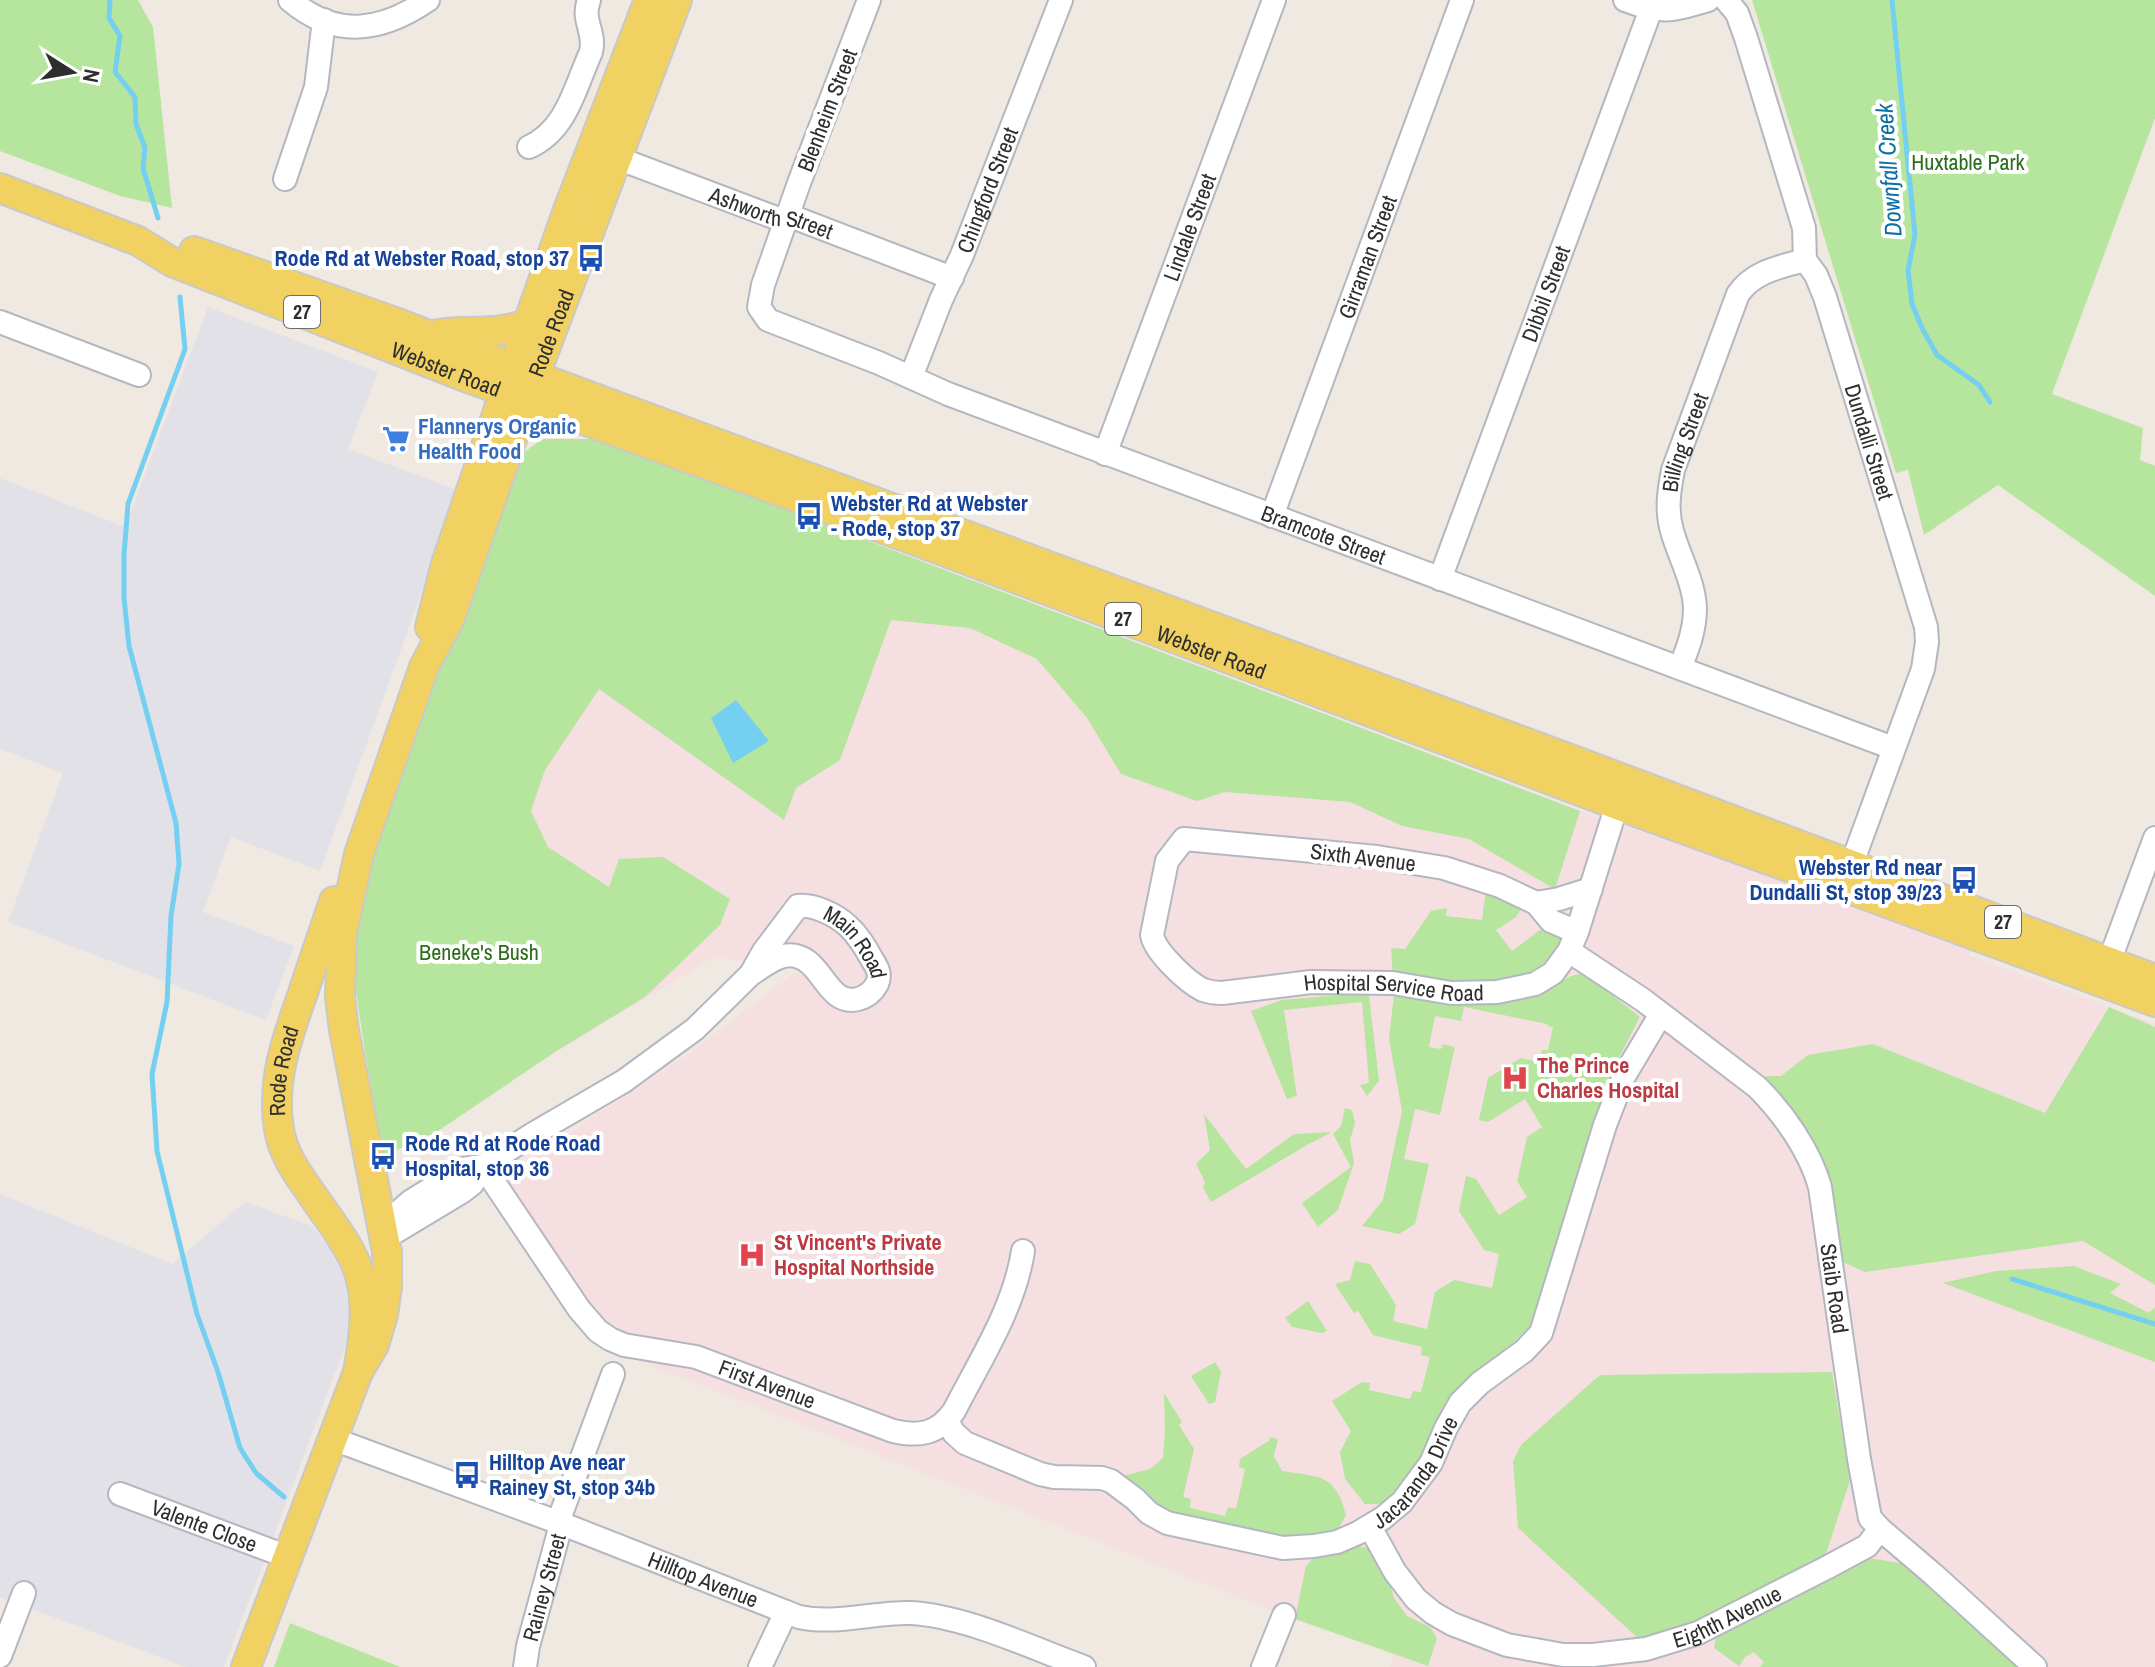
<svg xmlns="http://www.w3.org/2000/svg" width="2155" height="1667" viewBox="0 0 2155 1667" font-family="'Archivo Narrow',sans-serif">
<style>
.industrial{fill:#e3e1e8}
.medical{fill:#f5dfe0}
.green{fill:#b6e59e}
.water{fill:#75cff0}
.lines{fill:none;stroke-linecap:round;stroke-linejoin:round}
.stream{stroke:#75cff0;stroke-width:5}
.minor-casing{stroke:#b4b7c1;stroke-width:26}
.major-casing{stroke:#c9c9c9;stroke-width:32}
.minor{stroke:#fff;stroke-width:22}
.major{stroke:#f2d163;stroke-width:28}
.labels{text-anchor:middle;stroke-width:8;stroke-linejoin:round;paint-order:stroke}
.shield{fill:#fff;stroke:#6d6d6d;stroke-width:2}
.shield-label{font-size:20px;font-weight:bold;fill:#2e2e2e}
.street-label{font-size:22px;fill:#2e2e2e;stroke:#fff}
.park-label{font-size:22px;fill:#2c6e1b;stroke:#fff}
.transit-label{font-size:22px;font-weight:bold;fill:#164399;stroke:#fff;text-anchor:start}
.shop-label{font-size:22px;font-weight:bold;fill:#366cbe;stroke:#fff;text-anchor:start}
.health-label{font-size:22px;font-weight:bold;fill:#be3a42;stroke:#fff;text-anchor:start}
.water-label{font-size:24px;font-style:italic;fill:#0d6fa3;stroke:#fff}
</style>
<rect width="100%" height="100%" fill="#efe9e1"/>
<path class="industrial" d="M208,307l170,65 -30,77 109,41 -51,146 -86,235 -89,-34 -28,75 91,34 -28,74 -258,-98 55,-149 -63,-24v-271l125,49z
M0,1194l172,70 73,-62 67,24 30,38 10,64 -128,339h-38l-186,-70z"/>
<path class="medical" d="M542,439h58l980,372 212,72 171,63 9,5 -5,4 188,69v643h-765l4,-13 -110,-39 -677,-267 -118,-162 201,-133 108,-83 -84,-13 -330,199 -19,-104z"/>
<path class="green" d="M0,0h138l15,27 19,181 -52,-12 -120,-45z
M1752,0h403v118l-103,276 91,34 -3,32 15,6v130l-157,-111 -74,50 -16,-65 -12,3z
M542,439h58l980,372 -25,78 -86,-50 -67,-13 -52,-24 -125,-10 -28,9 -76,-27 -34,-56 -50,-59 -67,-31 -79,-8 -51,140 -44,28 -12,32 -185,-131 -54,81 -14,41 17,36 61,40 10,-28 44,-2 67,42 -10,26 -75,72 -87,53 -120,81 -54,25 -19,-104 -15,-100 24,-120 140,-372z
M1486,888l36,20 -6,9 -20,13 16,21 33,-25 10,2 7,15 -24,27 -32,10 -55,3 -58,-7 -2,-28 14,1 26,-38 16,-3 -1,8 36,4z
M1584,973l56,44 -30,58 -79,250 -89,87 -24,53 -36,39h-17l-20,-25 -5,-27 11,-21 -19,-30 30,-19 8,1 -1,7 41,9 3,-8 8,1 9,-35 -9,-2 1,-8 -49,-12 -15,-24 -4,2 -19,-29 15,-4 5,-19 15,3 26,41 -3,16 34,8 8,-37 19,-12 38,8 7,-34 -15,-4 -25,-39 7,-35 10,3 23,36 28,-18 -10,-16 10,-44 15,-10 -17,-28 -37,23 -9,-2 9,-42 33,-20 18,4 3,-12h6l5,-23 -5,-1 -1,-2 -83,-17 -3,14 -26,-5 -6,31 12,2 2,-5 12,3 -15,68 -25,-6 -11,50 25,5 -14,60 -16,10 -37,-8 21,-26 19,-89 -13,-72 5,-45 151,-6 26,-12z
M1361,993l8,3 10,85 -12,15 -7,-11 9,-2 -7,-81 -78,8 13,86 -10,3 -36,-88 31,-11z
M2109,1007l46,20v258l-72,-44 -218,31 -22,-10 -25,-95 -53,-91h16l27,-21 65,-11 172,69z
M1345,1108l7,2 3,13 -5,17 4,23 -16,47 -20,17 -16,-24 49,-36 -18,-33 8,-8z
M1204,1114l42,55 48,-35 38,-2 -25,13 -96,57 -8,-14 2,-6 -9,-18 14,-14z
M2074,1266l47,18 -11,9 39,20 6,-6v55l-212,-79 53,-12z
M1308,1301l19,30 -5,2 -30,-6 -7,-9z
M1215,1362l6,10 -6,30 -6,2 -18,-28z
M1832,1372l18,108 -25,77 -138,71 -46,13 -123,-113 -5,-67 8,-16 79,-70z
M1164,1393l18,29 -3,3 15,24 -11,48 8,2 -1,9 35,8 3,-9 8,2 9,-40 -6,-2 1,-8 30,-19 -1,-3 9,2 -4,17 8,15c36,6 54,2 64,44l-9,16 -61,10 -106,-26 -48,-39 28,-7 13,-11 2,-29z
M1357,1546l16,3 12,18 9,31 13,18 23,11 7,11 -9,28 -133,-47 11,-53 8,-9z
M1860,1557l41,6 119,104h-260l4,-5 -10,-10 -9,5 -6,9 -25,-18 2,-12z
M290,1623l110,44h-126z"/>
<path class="water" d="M736,700l33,41 -36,22 -22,-45z"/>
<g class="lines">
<path class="stream" d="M110,0l-1,18 11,18 -5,36 20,25 1,27 9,24 -2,20 15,50
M1892,0l23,235 -7,35 4,34 10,24 15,27 42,30 11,17
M180,297l5,52 -57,155 -4,51v43l5,48 47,177 3,41 -8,52 -4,86 -15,72 5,77 40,163 21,58 22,76 16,25 28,24
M2012,1279l143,45"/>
<g class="minor-casing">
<g id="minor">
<path d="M290,0c46,39 91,32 138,0"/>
<path id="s1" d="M869,0l-70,183 -36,102 -4,22 9,13 111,43 69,31 945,354"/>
<path d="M1625,0c37,14 46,11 83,0"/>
<path id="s2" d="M1726,0l11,13 9,25 58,190 1,32 11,15 9,22 101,330 1,15 -4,27 -76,208"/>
<path d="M529,147c38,-17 46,-60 62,-95 5,-21 -10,-31 -2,-52"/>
<path id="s3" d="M604,153l172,65 22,1 154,59"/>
<path d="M285,179l31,-92 8,-67"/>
<path d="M0,322l139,53"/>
<path id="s4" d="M911,377l30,-77 21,-45 99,-255"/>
<path id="s5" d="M1105,454l169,-454"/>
<path id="s6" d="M1272,516l190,-516"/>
<path id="s7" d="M1440,579l211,-570"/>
<path id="s8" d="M1680,668c8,-20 15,-38 15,-60 -1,-26 -16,-52 -23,-77 -6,-21 -3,-40 1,-61l65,-176c16,-23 42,-27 67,-34"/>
<path d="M1536,903l23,-4 32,-10"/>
<path id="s9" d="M1577,932l-26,-11 -15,-18 -36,-17 -56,-18 -67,-11 -193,-18 -17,22 -15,74c3,17 35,47 51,55 6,2 12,3 19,3l89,-11 82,1 58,10 46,-1 38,-8 18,-11 16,-22 8,-19 44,-140"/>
<path id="s10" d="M1569,951l74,49 114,87c27,27 53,64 63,100l39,272 11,59 10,11 54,46 101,92"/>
<path d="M2109,962l46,-124"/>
<path id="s11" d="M483,1166l96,143 19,22 12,8 14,6 72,12 197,74c26,6 45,3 61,-20 26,-51 60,-102 69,-160"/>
<path d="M383,1226l28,-25 52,-32 20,-3"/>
<path id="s12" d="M385,1238l78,-47 9,-7 11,-18 50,-32 91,-53 71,-52 56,-55 13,-23 34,-45c16,-2 38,9 50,20 11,10 18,23 25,35 5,8 8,14 4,23 -4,7 -11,13 -19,15 -30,8 -35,-37 -62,-43 -16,-4 -32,10 -45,18"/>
<path id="s13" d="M947,1421l7,12 11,10 75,31 14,3 48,1 9,3 24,18 14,14 18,10 116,25 31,-2 23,-4 21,-9 25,-15 19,-16 29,-39 15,-35 14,-25 20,-20 44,-32 17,-18 64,-208 19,-49 37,-62"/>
<path id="s14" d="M333,1439l227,84 239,94c37,8 75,-5 112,-4 55,3 121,35 173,54"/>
<path id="s15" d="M120,1494l168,63"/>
<path id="s16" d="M1370,1527l25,45 21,27 17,14 19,11 55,21 56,10h30l53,-6 52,-16 128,-65 41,-22 13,-17"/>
<path d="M0,1656l24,-63"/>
<path id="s17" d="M525,1667l3,-21 31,-114 2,-18 52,-140"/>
<path d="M760,1667l26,-55"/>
<path d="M1263,1667l21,-52"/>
</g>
</g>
<g class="major-casing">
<g id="major">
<path id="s18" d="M0,188l138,53 34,21 296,116 446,162 703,265 227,82 311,115"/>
<path d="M194,251l201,71 140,54 1038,384 582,219"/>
<path d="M438,334c32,-5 60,2 90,-11"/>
<path d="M430,627l16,-63 82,-241 40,-113 81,-210"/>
<path id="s19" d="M358,1372l16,-27 9,-30 4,-28v-35l-43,-222 -4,-33 2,-64 17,-79 65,-187 26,-49 76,-219 151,-399"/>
<path id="s20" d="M246,1667l112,-295c6,-35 12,-74 -2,-108 -11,-26 -30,-48 -45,-71 -13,-18 -29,-41 -32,-64 -8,-48 8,-91 24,-136 10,-31 21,-62 31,-92"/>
</g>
</g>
<use href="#minor" class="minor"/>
<use href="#major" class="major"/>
</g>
<defs>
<g id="bus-bare" transform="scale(2.16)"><path d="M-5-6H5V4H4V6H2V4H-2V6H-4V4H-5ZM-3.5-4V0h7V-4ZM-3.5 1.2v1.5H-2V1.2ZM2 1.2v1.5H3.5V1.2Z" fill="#1a4fb4" stroke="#fff" stroke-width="2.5" paint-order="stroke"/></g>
<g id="supermarket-bare" transform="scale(2.16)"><path d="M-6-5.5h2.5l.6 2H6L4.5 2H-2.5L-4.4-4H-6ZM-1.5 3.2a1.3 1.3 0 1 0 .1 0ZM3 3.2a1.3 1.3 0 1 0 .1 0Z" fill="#3f7fe0" stroke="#fff" stroke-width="2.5" paint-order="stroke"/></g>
<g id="hospital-bare" transform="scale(2.16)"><path d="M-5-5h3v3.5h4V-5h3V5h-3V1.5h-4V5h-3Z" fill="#e0444e" stroke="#fff" stroke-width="2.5" paint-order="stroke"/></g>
</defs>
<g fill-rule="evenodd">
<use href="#bus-bare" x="591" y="258"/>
<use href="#supermarket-bare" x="396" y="439"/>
<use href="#bus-bare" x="809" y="516"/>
<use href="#bus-bare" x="1964" y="880"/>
<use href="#hospital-bare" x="1515" y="1078"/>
<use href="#bus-bare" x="383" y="1156"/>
<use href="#hospital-bare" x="752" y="1255"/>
<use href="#bus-bare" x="467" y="1475"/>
</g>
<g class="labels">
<g class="shield">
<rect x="284" y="296" width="36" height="32" rx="6"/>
<rect x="1105" y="603" width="36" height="32" rx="6"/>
<rect x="1985" y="906" width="36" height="32" rx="6"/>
</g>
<g class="shield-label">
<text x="302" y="319">27</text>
<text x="1123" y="626">27</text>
<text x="2003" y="929">27</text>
</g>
<g class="street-label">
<text transform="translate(827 110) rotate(-69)" y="8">Blenheim Street</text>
<text dy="8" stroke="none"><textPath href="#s4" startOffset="202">Chingford Street</textPath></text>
<text dy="8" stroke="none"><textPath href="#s3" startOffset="178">Ashworth Street</textPath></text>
<text dy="8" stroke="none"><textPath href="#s5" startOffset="242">Lindale Street</textPath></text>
<text dy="8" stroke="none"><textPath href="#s6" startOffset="276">Girraman Street</textPath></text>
<text dy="8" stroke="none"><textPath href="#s7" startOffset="304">Dibbil Street</textPath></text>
<text dy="8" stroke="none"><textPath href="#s19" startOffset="1086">Rode Road</textPath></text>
<text dy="8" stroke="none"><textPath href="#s18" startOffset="482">Webster Road</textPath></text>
<text dy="8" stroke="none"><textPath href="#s2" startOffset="468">Dundalli Street</textPath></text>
<text dy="8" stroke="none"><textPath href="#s8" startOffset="234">Billing Street</textPath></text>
<text dy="8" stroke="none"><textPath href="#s1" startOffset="938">Bramcote Street</textPath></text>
<text dy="8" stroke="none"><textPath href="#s18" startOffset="1298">Webster Road</textPath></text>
<text transform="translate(1363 857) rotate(7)" y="8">Sixth Avenue</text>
<text dy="8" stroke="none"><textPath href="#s12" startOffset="610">Main Road</textPath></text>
<text dy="8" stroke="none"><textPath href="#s9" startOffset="784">Hospital Service Road</textPath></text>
<text dy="8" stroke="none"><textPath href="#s20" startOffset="640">Rode Road</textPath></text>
<text dy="8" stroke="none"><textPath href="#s10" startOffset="454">Staib Road</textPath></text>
<text dy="8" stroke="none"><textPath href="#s11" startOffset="380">First Avenue</textPath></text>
<text dy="8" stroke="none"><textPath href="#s13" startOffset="534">Jacaranda Drive</textPath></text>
<text dy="8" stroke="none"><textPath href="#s15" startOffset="90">Valente Close</textPath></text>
<text dy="8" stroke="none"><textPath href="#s14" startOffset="396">Hilltop Avenue</textPath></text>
<text dy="8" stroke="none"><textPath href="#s17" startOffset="82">Rainey Street</textPath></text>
<text dy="8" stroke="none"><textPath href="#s16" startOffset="416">Eighth Avenue</textPath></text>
</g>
<g class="park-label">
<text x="1968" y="170">Huxtable Park</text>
<text x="479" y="960">Beneke's Bush</text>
</g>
<g class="transit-label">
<text x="569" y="266" text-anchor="end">Rode Rd at Webster Road, stop 37</text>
<text x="831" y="511">Webster Rd at Webster<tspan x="831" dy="25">- Rode, stop 37</tspan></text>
<text x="1942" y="875" text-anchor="end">Webster Rd near<tspan x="1942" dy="25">Dundalli St, stop 39/23</tspan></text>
<text x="405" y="1151">Rode Rd at Rode Road<tspan x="405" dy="25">Hospital, stop 36</tspan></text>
<text x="489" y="1470">Hilltop Ave near<tspan x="489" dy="25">Rainey St, stop 34b</tspan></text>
</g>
<g class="shop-label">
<text x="418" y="434">Flannerys Organic<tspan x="418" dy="25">Health Food</tspan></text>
</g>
<g class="health-label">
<text x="1537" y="1073">The Prince<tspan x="1537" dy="25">Charles Hospital</tspan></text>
<text x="774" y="1250">St Vincent's Private<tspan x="774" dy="25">Hospital Northside</tspan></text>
</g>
<g class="water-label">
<text transform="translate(1889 170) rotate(-94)" y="8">Downfall Creek</text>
</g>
</g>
<g transform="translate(72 72) rotate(101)" stroke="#ffffff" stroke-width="6" paint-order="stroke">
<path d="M0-6L14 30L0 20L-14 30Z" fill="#2e2e2e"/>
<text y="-12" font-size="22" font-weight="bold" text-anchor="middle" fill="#2e2e2e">N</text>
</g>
</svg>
